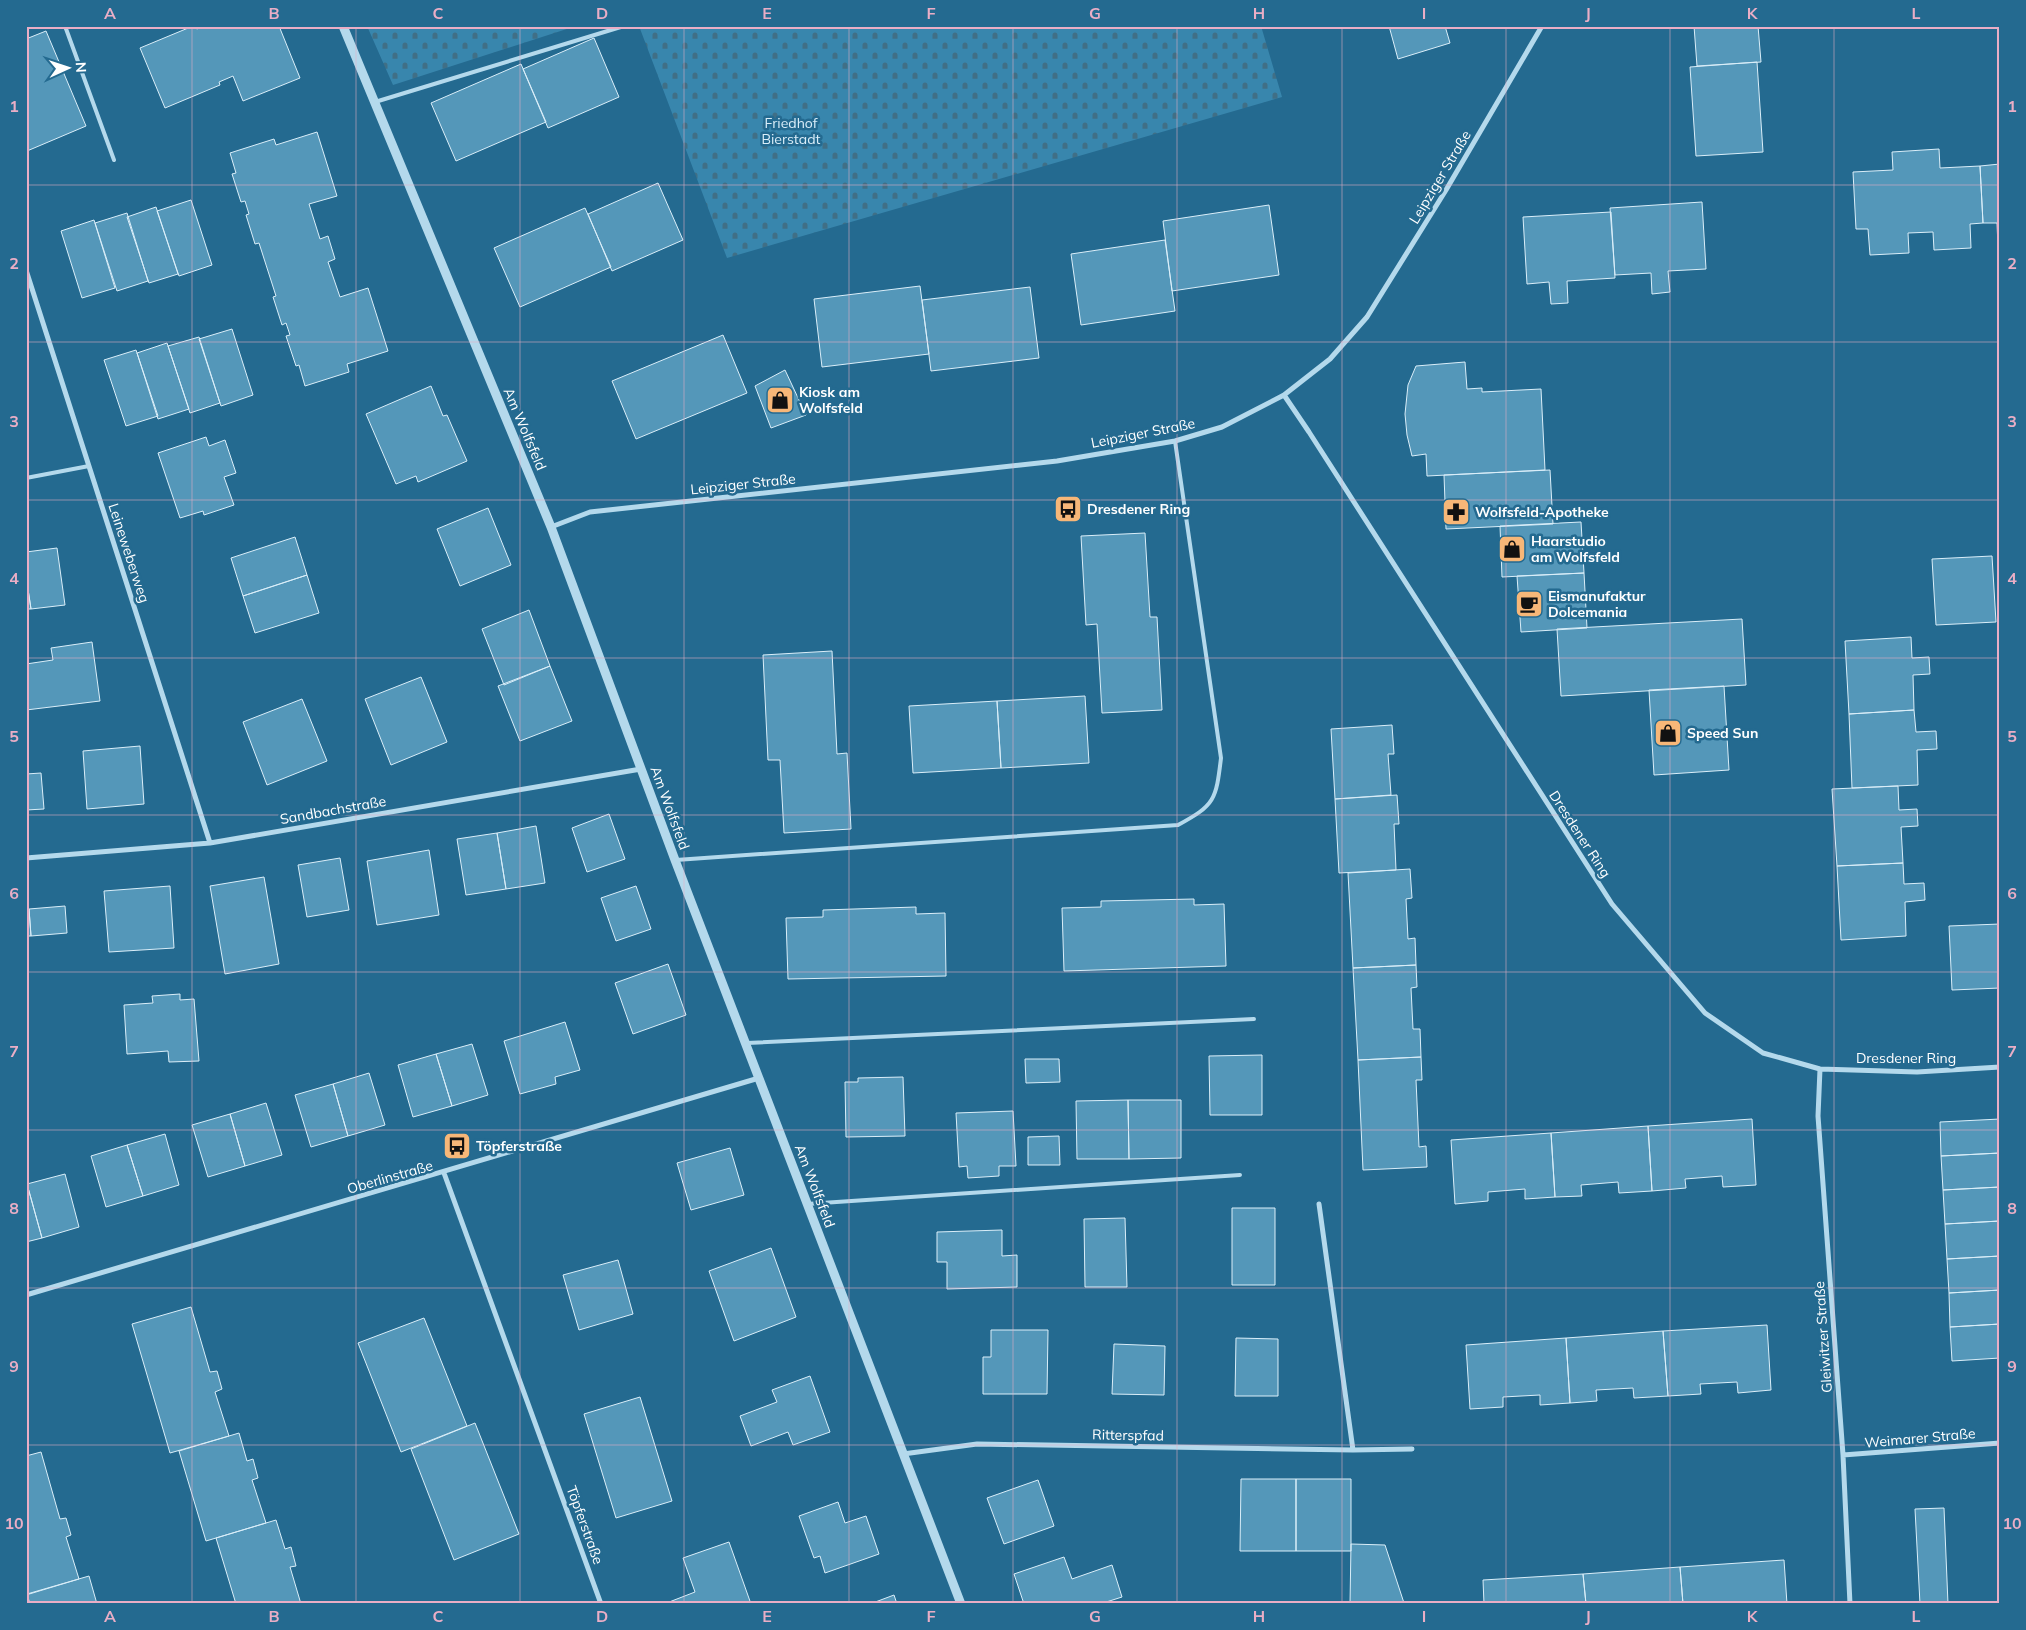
<svg xmlns="http://www.w3.org/2000/svg" width="2026" height="1630" viewBox="0 0 2026 1630" font-family="Mulish,sans-serif">
<style>
.cemetery{fill:url(#cemetery-stones)}
.building{fill:#5497b9;stroke:#daeef9}
.lines{fill:none;stroke-linecap:round;stroke-linejoin:round}
.service{stroke:#b4d9ec;stroke-width:4}
.minor{stroke:#b4d9ec;stroke-width:5}
.tertiary{stroke:#b4d9ec;stroke-width:9}
.grid{fill:none;stroke:#eaaec6;stroke-width:1;stroke-opacity:0.55}
.labels{text-anchor:middle;stroke-width:5;stroke-linejoin:round;paint-order:stroke}
.park-label{font-size:14px;fill:#daeef9;stroke:#246a90}
.street-label{font-size:14px;fill:#fff;stroke:#246a90}
.poi-label{font-size:14px;font-weight:bold;fill:#fff;stroke:#246a90;text-anchor:start}
.neatline{fill:none;stroke:#eaaec6;stroke-width:2}
.grid-label{font-size:16px;text-anchor:middle;font-weight:bold;fill:#eaaec6}
</style>
<defs>
<pattern id="cemetery-stones" width="16" height="16" patternUnits="userSpaceOnUse" patternTransform="scale(1.25)"><rect width="16" height="16" fill="#3886ad"/><path d="M2 7V4a2 2 0 0 1 4 0v3zM10 15v-3a2 2 0 0 1 4 0v3z" fill="#406f86"/></pattern>
</defs>
<rect width="100%" height="100%" fill="#246a90"/>
<path class="cemetery" d="M367,26h209l-183,59z
M639,26h622l21,71 -555,161z"/>
<path class="building" d="M193,26l4,3 6,-3h76l21,52 -57,23 -10,-25 -14,6 1,3 -55,23 -25,-60z
M1389,26h56l5,17 -52,16z
M1694,26h64l3,36 -64,4z
M46,31l40,95 -59,25 -1,-112z
M594,38l25,59 -71,31 -25,-59z
M1757,62l6,90 -67,4 -6,-89z
M521,64l25,58 -90,39 -25,-58z
M317,132l20,64 -28,8 11,35 8,-3 7,23 -7,3 12,35 28,-9 20,63 -41,13 2,8 -44,14 -6,-21 -3,1 -10,-30 4,-1 -4,-12 -4,2 -9,-28 3,-1 -17,-53 -4,1 -9,-29 3,-1 -4,-13 -4,1 -9,-28 4,-1 -6,-20 44,-14 2,6z
M1939,149l1,19 40,-2 3,57 -13,1 1,24 -37,2 -1,-18 -25,1 1,20 -39,2 -2,-26h-12l-3,-57 40,-2 -1,-18z
M2000,164v82l-2,1 -1,-24h-14l-3,-57z
M658,183l25,57 -71,31 -24,-57z
M191,200l21,65 -33,11 -22,-65z
M1702,202l4,67 -38,2 2,21 -18,2 -1,-21 -36,2 -5,-67z
M1269,205l10,70 -107,16 -9,-70z
M156,207l22,67 -29,9 -22,-66z
M585,208l26,59 -91,40 -26,-59z
M1611,212l4,66 -48,3 1,22 -17,1 -2,-22 -22,2 -4,-67z
M127,213l21,68 -31,10 -22,-68z
M94,220l21,68 -33,10 -21,-67z
M1165,240l10,71 -94,14 -10,-71z
M920,286l9,68 -107,13 -8,-68z
M1030,287l9,71 -108,13 -9,-71z
M232,329l21,66 -32,11 -22,-67z
M723,335l24,58 -111,46 -24,-58z
M199,337l21,66 -30,10 -22,-67z
M167,343l22,66 -31,10 -21,-66z
M136,350l22,66 -32,10 -22,-66z
M1465,362l2,27 15,-1v4l59,-3 4,81 -118,6 -1,-22 -14,2 -5,-21 -2,-21 3,-29 8,-19z
M785,370l21,45 -35,13 -16,-42z
M431,386l12,30 4,-1 20,46 -49,21 -2,-6 -20,8 -30,-70z
M206,437l3,9 16,-6 11,33 -12,4 10,28 -30,10 -1,-4 -23,7 -22,-65z
M1550,470l3,54 -107,5 -2,-54z
M488,508l23,57 -51,21 -23,-57z
M1581,522l3,51 -82,4 -2,-51z
M1145,533l5,84h7l5,93 -60,3 -5,-89 -11,1 -5,-89z
M295,537l12,38 -64,21 -12,-38z
M57,548l8,57 -34,4 -5,-33v-24z
M1992,556l4,66 -60,3 -4,-66z
M1584,573l3,55 -66,4 -4,-56z
M307,575l12,38 -64,20 -12,-37z
M26,576l5,33h-5z
M529,610l21,56 -46,19 -22,-56z
M1742,619l4,66 -185,11 -4,-67z
M1911,637l1,21 17,-1 1,17 -17,1 1,35 -65,4 -4,-73z
M92,642l8,59 -74,9v-46l27,-4 -2,-12z
M832,651l5,103 10,-1 4,76 -67,4 -4,-73h-12l-5,-105z
M550,666l22,55 -52,20 -22,-55z
M421,677l26,65 -56,23 -26,-66z
M1724,686l5,84 -75,5 -5,-85z
M1085,696l4,67 -88,5 -4,-67z
M302,699l25,62 -60,24 -24,-63z
M997,701l4,67 -88,5 -4,-67z
M1914,710l2,22 20,-1 1,18 -20,1 1,35 -66,3 -3,-74z
M1392,725l2,29h-6l3,41 -56,4 -4,-70z
M140,746l4,58 -57,5 -4,-58z
M41,773l3,36 -18,1v-36z
M1898,786l1,24 18,-1 1,17 -17,1 2,36 -66,3 -5,-77z
M1397,795l2,29h-5l2,46 -57,3 -4,-74z
M609,814l16,45 -38,13 -15,-44z
M536,826l9,57 -39,6 -9,-56z
M497,833l9,56 -40,6 -9,-56z
M429,850l10,65 -62,10 -10,-64z
M340,858l9,52 -42,7 -9,-52z
M1903,863l1,21 20,-1 1,17 -20,2 1,34 -65,4 -4,-74z
M1410,869l2,29 -6,1 2,40 7,-1 1,27 -63,3 -5,-95z
M264,877l15,87 -54,10 -15,-88z
M170,886l4,62 -65,4 -5,-61z
M636,886l15,43 -35,12 -15,-43z
M1194,899v6l30,-1 2,62 -162,5 -2,-63 39,-1v-6z
M65,906l2,27 -36,3 -2,-27z
M916,907v7l29,-1 1,63 -158,3 -2,-61 37,-1v-7z
M26,909h3l2,27h-5z
M2000,924v64l-48,2 -3,-64z
M668,964l18,51 -53,19 -18,-51z
M1416,965l1,22 -6,1 2,41h7l1,28 -63,3 -5,-92z
M180,994v6l14,-1 5,62 -30,1 -1,-11 -41,3 -3,-49 29,-2 -1,-7z
M565,1022l15,48 -25,7 1,7 -36,10 -16,-53z
M472,1044l16,51 -36,11 -16,-52z
M436,1054l16,52 -39,11 -15,-52z
M1262,1055v60h-52l-1,-59z
M1421,1057l1,23h-6l3,67 7,-1 1,21 -64,3 -5,-110z
M1025,1059h34l1,23 -34,1z
M369,1073l16,52 -37,11 -15,-52z
M903,1077l2,59 -59,1 -1,-55h13v-4z
M333,1084l15,52 -37,11 -16,-52z
M1128,1100h53v58l-52,1z
M1128,1100l1,59h-52l-1,-58z
M266,1103l16,52 -37,11 -15,-52z
M1013,1111l3,55h-17v10l-31,2 -1,-12 -8,1 -3,-54z
M230,1114l15,52 -37,11 -16,-52z
M1752,1119l4,66 -33,2 -1,-11 -37,3 1,9 -34,3 -4,-65z
M2000,1119v34l-59,3 -1,-34z
M1648,1126l4,65 -33,2 -1,-11 -37,3 1,11 -27,1 -4,-64z
M1551,1133l4,64 -30,2v-10l-37,3v9l-33,3 -4,-64z
M165,1134l14,51 -36,11 -16,-51z
M1059,1136l1,29h-32v-28z
M127,1145l16,51 -37,11 -15,-51z
M730,1148l14,47 -53,15 -14,-47z
M2000,1153v34l-57,3 -2,-34z
M65,1174l14,53 -37,11 -15,-54z
M27,1184l15,54 -16,4v-57z
M2000,1187v34l-55,3 -2,-34z
M1232,1208h43v77h-43z
M1125,1218l2,69h-42l-1,-68z
M2000,1221v35l-53,3 -2,-35z
M1002,1230v26l15,-1v32l-70,2v-27h-10v-30z
M771,1248l25,69 -62,24 -25,-70z
M2000,1256v34l-51,3 -2,-34z
M618,1260l15,54 -54,16 -16,-55z
M2000,1290v34l-50,3 -1,-34z
M191,1307l19,65 7,-1 5,18 -7,3 14,44 -59,17 -38,-129z
M424,1318l43,108 -66,26 -43,-109z
M2000,1324v34l-48,3 -2,-34z
M1767,1325l4,65 -33,3 -1,-11 -37,2 1,10 -33,2 -5,-65z
M991,1330h57l-1,64h-64v-37h8z
M1663,1331l5,65 -34,2 -1,-10 -37,2 1,11 -27,2 -4,-65z
M1236,1338l42,1v57h-43z
M1566,1338l4,65 -30,2v-10l-37,2v10l-33,2 -4,-64z
M1114,1344l51,2 -1,49 -52,-1z
M810,1376l20,56 -37,13 -5,-13 -37,14 -11,-30 37,-14 -5,-12z
M640,1397l32,104 -56,17 -32,-104z
M475,1423l44,111 -65,26 -43,-111z
M239,1433l8,28 6,-2 5,19 -6,2 14,43 -60,18 -27,-90z
M41,1452l19,67 6,-1 5,17 -5,2 13,42 -53,16v-139z
M1241,1479h55v72h-56z
M1296,1479h55v72h-55z
M1038,1480l16,46 -50,18 -17,-46z
M838,1502l7,21 21,-7 13,38 -54,19 -5,-17 -6,2 -15,-42z
M1944,1508l4,96h-28l-5,-95z
M276,1520l9,29 6,-2 5,19 -6,1 11,37h-65l-20,-66z
M729,1542l22,62h-87l31,-12 -12,-34z
M1351,1544l34,1 19,58 -54,1z
M1064,1557l8,22 40,-14 10,32 -22,7h-76l-10,-30z
M1784,1560l3,44h-104l-3,-37z
M1680,1567l3,37h-97l-3,-30z
M1583,1574l3,30h-102l-1,-24z
M89,1576l8,28h-67l-3,-10z
M894,1595l3,9h-27z"/>
<g class="lines">
<path class="service" d="M65,26l49,134
M375,102l249,-76
M26,478l63,-12
M676,860l502,-35c37,-20 38,-25 43,-67l-46,-317
M747,1043l507,-24
M807,1204l433,-29"/>
<path class="minor" d="M26,270l184,573
M1284,395l25,37 303,472 93,109 58,40 57,16 97,3 83,-5
M551,527l39,-15 467,-51 118,-20 47,-14 62,-32 46,-36 37,-42 79,-127 96,-164
M26,858l184,-15 431,-74
M1820,1069l-2,47 25,339 7,149
M444,1173l157,431
M1319,1204l34,246
M26,1295l733,-217
M903,1454l74,-10 376,6 59,-1
M1843,1455l157,-12"/>
<path class="tertiary" d="M343,26l208,501 124,333 286,744"/>
</g>
<path class="grid" d="M192,26v1578M356,26v1578M520,26v1578M684,26v1578M849,26v1578M1013,26v1578M1177,26v1578M1342,26v1578M1506,26v1578M1670,26v1578M1834,26v1578M26,185h1974M26,342h1974M26,500h1974M26,658h1974M26,815h1974M26,972h1974M26,1130h1974M26,1288h1974M26,1445h1974"/>
<defs>
<g id="shop-square" transform="scale(1.4375)"><rect x="-9" y="-9" width="18" height="18" rx="4" fill="#f7b778" stroke="#246a90"/><path d="M-5-2.5h2.3a2.7 3.5 0 0 1 5.4 0H5L5.5 6h-11ZM-1.5-2.5h3a1.5 2.3 0 0 0-3 0Z" fill="#111"/></g>
<g id="bus-square" transform="scale(1.4375)"><rect x="-9" y="-9" width="18" height="18" rx="4" fill="#f7b778" stroke="#246a90"/><path d="M-5-6H5V4H4V6H2V4H-2V6H-4V4H-5ZM-3.5-4V0h7V-4ZM-3.5 1.2v1.5H-2V1.2ZM2 1.2v1.5H3.5V1.2Z" fill="#111"/></g>
<g id="pharmacy-square" transform="scale(1.4375)"><rect x="-9" y="-9" width="18" height="18" rx="4" fill="#f7b778" stroke="#246a90"/><path d="M-2-6h4v4h4v4h-4v4h-4v-4h-4v-4h4Z" fill="#111"/></g>
<g id="cafe-square" transform="scale(1.4375)"><rect x="-9" y="-9" width="18" height="18" rx="4" fill="#f7b778" stroke="#246a90"/><path d="M-5.5-4.5H6V0H3Q3 3.5 0 3.5H-2.5Q-5.5 3.5-5.5 0ZM3-3.2v2h1.7v-2ZM-6 4.5H4V6H-6Z" fill="#111"/></g>
</defs>
<g fill-rule="evenodd">
<use href="#shop-square" x="780" y="400"/>
<use href="#bus-square" x="1068" y="509"/>
<use href="#pharmacy-square" x="1456" y="512"/>
<use href="#shop-square" x="1512" y="549"/>
<use href="#cafe-square" x="1529" y="604"/>
<use href="#shop-square" x="1668" y="733"/>
<use href="#bus-square" x="457" y="1146"/>
</g>
<g class="labels">
<g class="park-label">
<text x="791" y="128">Friedhof<tspan x="791" dy="16">Bierstadt</tspan></text>
</g>
<g class="street-label">
<text transform="translate(1440 177) rotate(-59)" y="5">Leipziger Straße</text>
<text transform="translate(525 429) rotate(67)" y="5">Am Wolfsfeld</text>
<text transform="translate(1143 433) rotate(-11)" y="5">Leipziger Straße</text>
<text transform="translate(743 484) rotate(-6)" y="5">Leipziger Straße</text>
<text transform="translate(129 553) rotate(72)" y="5">Leineweberweg</text>
<text transform="translate(670 808) rotate(70)" y="5">Am Wolfsfeld</text>
<text transform="translate(333 810) rotate(-10)" y="5">Sandbachstraße</text>
<text transform="translate(1580 834) rotate(57)" y="5">Dresdener Ring</text>
<text x="1906" y="1063">Dresdener Ring</text>
<text transform="translate(390 1177) rotate(-16)" y="5">Oberlinstraße</text>
<text transform="translate(815 1186) rotate(69)" y="5">Am Wolfsfeld</text>
<text transform="translate(1823 1337) rotate(-94)" y="5">Gleiwitzer Straße</text>
<text transform="translate(1128 1435) rotate(1)" y="5">Ritterspfad</text>
<text transform="translate(1920 1438) rotate(-5)" y="5">Weimarer Straße</text>
<text transform="translate(585 1525) rotate(70)" y="5">Töpferstraße</text>
</g>
<g class="poi-label">
<text x="799" y="397">Kiosk am<tspan x="799" dy="16">Wolfsfeld</tspan></text>
<text x="1087" y="514">Dresdener Ring</text>
<text x="1475" y="517">Wolfsfeld-Apotheke</text>
<text x="1531" y="546">Haarstudio<tspan x="1531" dy="16">am Wolfsfeld</tspan></text>
<text x="1548" y="601">Eismanufaktur<tspan x="1548" dy="16">Dolcemania</tspan></text>
<text x="1687" y="738">Speed Sun</text>
<text x="476" y="1151">Töpferstraße</text>
</g>
</g>
<rect width="2026" height="1630" fill="none" stroke="#246a90" stroke-width="55"/>
<g transform="translate(68 68) rotate(87)" stroke="#246a90" stroke-width="4" paint-order="stroke">
<path d="M0-4L9 19L0 12L-9 19Z" fill="#ffffff"/>
<text y="-8" font-size="14" font-weight="bold" text-anchor="middle" fill="#ffffff">N</text>
</g>
<rect x="28" y="28" width="1970" height="1574" class="neatline"/>
<g class="grid-label">
<text x="110" y="19">A</text>
<text x="274" y="19">B</text>
<text x="438" y="19">C</text>
<text x="602" y="19">D</text>
<text x="767" y="19">E</text>
<text x="931" y="19">F</text>
<text x="1095" y="19">G</text>
<text x="1259" y="19">H</text>
<text x="1424" y="19">I</text>
<text x="1588" y="19">J</text>
<text x="1752" y="19">K</text>
<text x="1916" y="19">L</text>
<text x="14" y="112">1</text>
<text x="2012" y="112">1</text>
<text x="14" y="269">2</text>
<text x="2012" y="269">2</text>
<text x="14" y="427">3</text>
<text x="2012" y="427">3</text>
<text x="14" y="584">4</text>
<text x="2012" y="584">4</text>
<text x="14" y="742">5</text>
<text x="2012" y="742">5</text>
<text x="14" y="899">6</text>
<text x="2012" y="899">6</text>
<text x="14" y="1057">7</text>
<text x="2012" y="1057">7</text>
<text x="14" y="1214">8</text>
<text x="2012" y="1214">8</text>
<text x="14" y="1372">9</text>
<text x="2012" y="1372">9</text>
<text x="14" y="1529">10</text>
<text x="2012" y="1529">10</text>
<text x="110" y="1622">A</text>
<text x="274" y="1622">B</text>
<text x="438" y="1622">C</text>
<text x="602" y="1622">D</text>
<text x="767" y="1622">E</text>
<text x="931" y="1622">F</text>
<text x="1095" y="1622">G</text>
<text x="1259" y="1622">H</text>
<text x="1424" y="1622">I</text>
<text x="1588" y="1622">J</text>
<text x="1752" y="1622">K</text>
<text x="1916" y="1622">L</text>
</g>
</svg>
